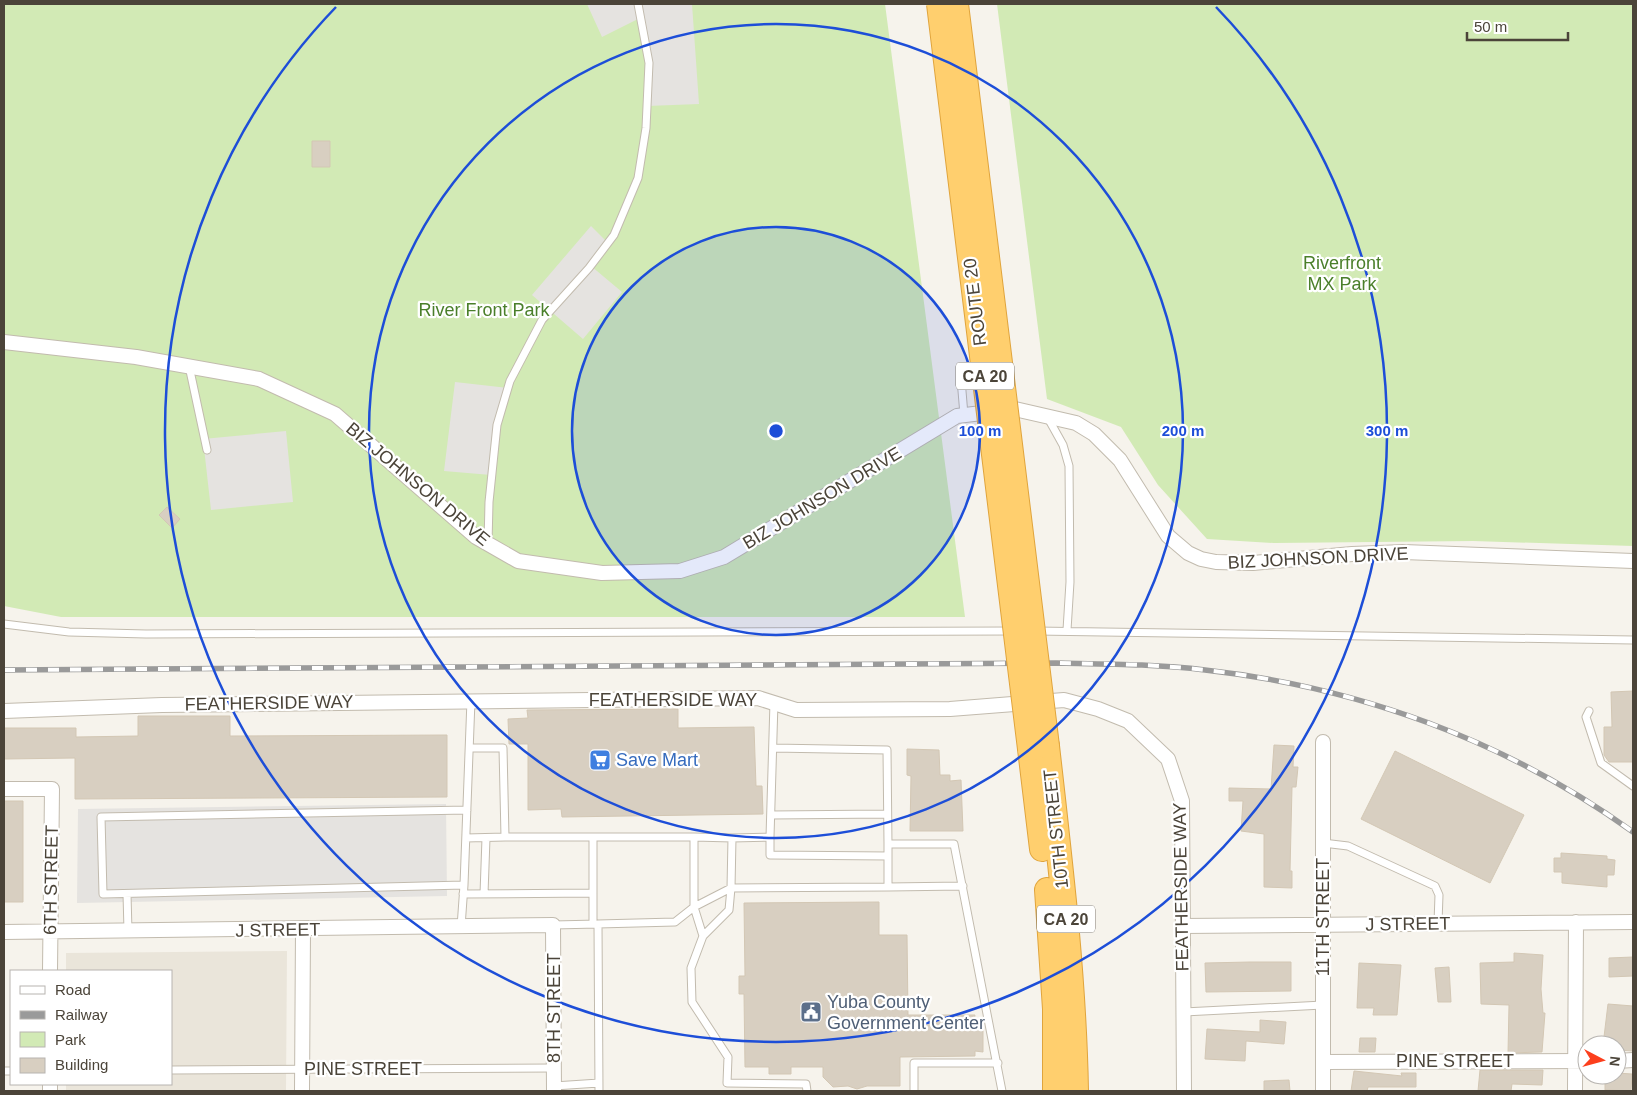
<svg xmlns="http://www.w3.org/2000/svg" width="1637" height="1095" viewBox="0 0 1637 1095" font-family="Arial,sans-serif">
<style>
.residential{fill:#eae5da}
.green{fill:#d2eab5}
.parking{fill:#e5e3e0}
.building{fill:#d8cfc1;stroke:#d3c7b4}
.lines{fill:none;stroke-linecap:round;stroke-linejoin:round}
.lane-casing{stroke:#c2bbae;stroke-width:9}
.street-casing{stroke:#c2bbae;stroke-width:16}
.highway-casing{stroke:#e0a43c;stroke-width:26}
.lane{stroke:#fff;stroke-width:7}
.street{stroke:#fff;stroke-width:14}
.highway{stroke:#ffcf6e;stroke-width:24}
.rail-casing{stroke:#9a9a9a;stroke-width:5.5}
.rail{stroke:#fff;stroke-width:4;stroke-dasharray:11;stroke-linecap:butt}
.highway-bridge-casing{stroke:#e0a43c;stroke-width:26;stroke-linecap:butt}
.highway-bridge{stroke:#ffcf6e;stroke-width:24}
.ring{fill:none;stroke:#1d4ed8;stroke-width:2.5}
.labels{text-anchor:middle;stroke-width:4.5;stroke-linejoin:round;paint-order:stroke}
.shield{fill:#fff;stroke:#817c74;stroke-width:1}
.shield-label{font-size:16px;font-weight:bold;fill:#4b4439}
.park-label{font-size:18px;fill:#4a7f2a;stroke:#fff}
.street-label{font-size:18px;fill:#4b4439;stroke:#fff}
.shop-label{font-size:18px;fill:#366cbe;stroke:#fff;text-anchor:start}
.service-label{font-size:18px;fill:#4e5e75;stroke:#fff;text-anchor:start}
.centre{fill:#1d4ed8;stroke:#fff;stroke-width:2.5}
.ring-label{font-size:15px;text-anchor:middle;font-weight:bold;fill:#1d4ed8;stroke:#fff;stroke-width:4.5;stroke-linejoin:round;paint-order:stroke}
</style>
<rect width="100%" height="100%" fill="#f6f3ec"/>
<path class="residential" d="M287,951l-1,140h-220v-7h105v-113h-105v-18z"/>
<path class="green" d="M4,4h881l80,613h-904l-57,-11z
M997,4h636v542l-160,-5 -199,2 -67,-4 -49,-54 -37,-58 -74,-28z"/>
<path class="parking" d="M587,4h105l7,100 -52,2 2,-43 -9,-45 -38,19z
M591,226l17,17 -17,23 31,26 -39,47 -51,-44z
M455,382l53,6 -11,37 -6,50 -47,-4z
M286,431l7,71 -82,8 -8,-71z
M446,804l1,92 -370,7 1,-94z"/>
<path class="building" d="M312,141h18v26h-18z
M167,507l13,12 -8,9 -13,-13z
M1633,691v71h-24l-5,-7v-28h8l-1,-35z
M678,709v19l76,-1 2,59h6l1,28 -201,3 -1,-8 -33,1v-66h-19l-1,-25 20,-1 -1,-8z
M138,716h92v20l217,-1v62l-372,2v-41l-71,1v-31h72v9l62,-1z
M1274,745l20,1 -1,21h5l-2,20h-4l-2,84h2v17l-28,-1v-53l-23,-3 2,-30h-14v-13l42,1z
M907,749l32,1 1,25h10v6l11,-1 2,51h-53l1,-55 -4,-1z
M1395,751l129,64 -34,68 -129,-64z
M4,801h19v101h-19z
M1561,853l46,3v3l8,1 -1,15h-7v12l-45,-4v-11h-8v-14h7z
M879,902v33h28l1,80h67l-1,5h9v32l-8,-1v5l-75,1v29h-33l-10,3 -9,-3 -15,1 -10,-10v-10h-32v7h-22v-7h-24l-1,-73h-5v-18h6l-1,-73z
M1514,953l29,2 -2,34 2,24h2l-3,39 -34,1 1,-48 -28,-1 -1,-41 34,-1z
M1633,957v19l-24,1v-19z
M1250,962h41v29l-85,1 -1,-29z
M1359,963l42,2 -4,50h-24l1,-7h-17z
M1449,967l2,35h-13l-3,-34z
M1608,1004l25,2v45l-16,-1v-5h-14z
M1260,1020l26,2 -2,22 -38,-3 -1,20 -40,-2 2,-30 53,3z
M1360,1038h16l-1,14h-16z
M1480,1070h63l-1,15 -30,-1 -1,7h-33z
M1354,1071l48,5 -1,-3h15v14h-48l-1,4h-16z
M1617,1073l15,1 -1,17 -26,-1v-15z
M1289,1080l1,11h-26v-10z"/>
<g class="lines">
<g class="lane-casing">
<path id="lane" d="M189,366l18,84
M961,379l3,36
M1048,418l15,27 6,21 1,116 -3,48
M488,544l1,-42 8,-77 13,-44 32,-61 47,-52 25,-33 24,-57 8,-50 3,-65 -11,-59
M4,624l65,8 77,2 867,-3
M1036,631l597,9
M774,702l-4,135 -38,1 -1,50 157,-1v-43h66l48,247
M1589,711l-3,6 15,46 32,23
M470,748h33l2,89h189
M773,748l114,2 1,94
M771,815l116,-1
M593,837v87
M770,837v18l118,1
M466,838l39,-1
M1323,843l25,3 87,40 4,9 -1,28
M464,885l-361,9 -2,-77 366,-7
M888,887l75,-1
M731,888l-2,22 -26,26 -9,-29z
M127,894l1,37
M463,894l130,-1
M484,894l2,-56
M553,925l45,-1
M461,927l3,-42 7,-185
M703,936l-12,32 1,34 36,55 -1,26 79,1 1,7
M1184,1012l139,-7
M171,1070l383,-2
M4,1071h7
M554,1086l45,-3
M599,1091l-1,-167 77,-2 19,-15v-70l38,1
M914,1091v-28h84"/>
</g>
<g class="street-casing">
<path id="street" d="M4,342l132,15 123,22 76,35 141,123 42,24 84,12 78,-2 44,-14 233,-141 58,-7 61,14 18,11 26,26 48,76 20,17 13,6 15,3 37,1 99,-9 52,-2 229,9
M4,711l158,-6 596,-7 38,12 154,-1 114,-9 34,9 30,12 40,38 14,42 2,290
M1323,742v349
M4,789h48l-2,182
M1183,926l450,-4
M4,932l549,-7 1,166
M1617,1061l16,-1
M1323,1062l264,-1
M50,1091v-7
M302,1091l1,-161
M1575,1091l1,-169"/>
</g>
<g class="highway-casing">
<path id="highway" d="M1047,746c13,115 27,230 29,345
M1030,749l12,100
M1047,890l8,119v82"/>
</g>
<use href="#lane" class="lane"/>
<use href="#street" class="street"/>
<use href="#highway" class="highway"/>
<g class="rail-casing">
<path id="rail" d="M4,670l1053,-7c49,1 99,1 148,7 154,17 302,71 428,162"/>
</g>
<use href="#rail" class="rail"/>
<g class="highway-bridge-casing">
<path id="highway-bridge" d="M939,4l91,745
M956,4l91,742"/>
</g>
<use href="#highway-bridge" class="highway-bridge"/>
</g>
<circle cx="776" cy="431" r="204" fill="#1d4ed8" fill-opacity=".12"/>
<g class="ring">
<circle cx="776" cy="431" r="204"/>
<circle cx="776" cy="431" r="407"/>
<path d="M1216 7A611 611 0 1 1 336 7"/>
</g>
<defs>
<g id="supermarket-square" transform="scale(1.125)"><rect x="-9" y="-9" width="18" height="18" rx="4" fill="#3f7fe0" stroke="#fff"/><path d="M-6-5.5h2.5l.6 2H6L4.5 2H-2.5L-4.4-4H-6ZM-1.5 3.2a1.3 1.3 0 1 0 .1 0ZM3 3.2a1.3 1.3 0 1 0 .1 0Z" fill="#fff"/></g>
<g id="civic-square" transform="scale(1.125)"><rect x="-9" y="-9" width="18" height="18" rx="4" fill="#5c6f8a" stroke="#fff"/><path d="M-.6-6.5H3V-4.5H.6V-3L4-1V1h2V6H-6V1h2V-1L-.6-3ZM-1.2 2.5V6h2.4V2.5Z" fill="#fff"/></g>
</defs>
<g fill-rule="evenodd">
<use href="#supermarket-square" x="600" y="760"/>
<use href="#civic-square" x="811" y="1012"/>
</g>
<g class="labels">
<g class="shield">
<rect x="956" y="362.5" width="58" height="27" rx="4"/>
<rect x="1037" y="905.5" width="58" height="27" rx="4"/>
</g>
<g class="shield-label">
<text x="985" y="382">CA 20</text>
<text x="1066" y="925">CA 20</text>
</g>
<g class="park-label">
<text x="1342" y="269">Riverfront<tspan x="1342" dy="21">MX Park</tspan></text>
<text x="484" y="316">River Front Park</text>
</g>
<g class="street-label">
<text transform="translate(975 302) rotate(-97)" y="6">ROUTE 20</text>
<text transform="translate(418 484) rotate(40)" y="6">BIZ JOHNSON DRIVE</text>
<text transform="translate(822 498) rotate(-31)" y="6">BIZ JOHNSON DRIVE</text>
<text transform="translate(1318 558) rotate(-3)" y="6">BIZ JOHNSON DRIVE</text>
<text x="673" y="706">FEATHERSIDE WAY</text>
<text transform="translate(269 703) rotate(-1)" y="6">FEATHERSIDE WAY</text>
<text transform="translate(1056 829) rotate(-96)" y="6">10TH STREET</text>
<text transform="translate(51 880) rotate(-89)" y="6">6TH STREET</text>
<text transform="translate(1181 887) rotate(-91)" y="6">FEATHERSIDE WAY</text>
<text transform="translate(1323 917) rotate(-90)" y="6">11TH STREET</text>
<text transform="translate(1408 924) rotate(-1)" y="6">J STREET</text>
<text transform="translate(278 930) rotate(-1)" y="6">J STREET</text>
<text transform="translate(554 1008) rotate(-90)" y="6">8TH STREET</text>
<text x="1455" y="1067">PINE STREET</text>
<text x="363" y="1075">PINE STREET</text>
</g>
<g class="shop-label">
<text x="616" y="766">Save Mart</text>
</g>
<g class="service-label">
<text x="827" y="1008">Yuba County<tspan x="827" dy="21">Government Center</tspan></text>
</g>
</g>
<circle cx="776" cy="431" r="8" class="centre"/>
<g class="ring-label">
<text x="980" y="436">100 m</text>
<text x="1183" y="436">200 m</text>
<text x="1387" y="436">300 m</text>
</g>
<rect width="1637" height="1095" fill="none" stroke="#4b4439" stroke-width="10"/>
<rect x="10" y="970" width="162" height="115" fill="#ffffff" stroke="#b7b4b0"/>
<rect x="20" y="986" width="25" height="8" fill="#ffffff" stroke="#b7b4b0"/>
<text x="55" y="995" font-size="15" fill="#4b4439">Road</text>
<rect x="20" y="1011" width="25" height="8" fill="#9a9a9a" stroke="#b7b4b0"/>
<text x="55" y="1020" font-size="15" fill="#4b4439">Railway</text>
<rect x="20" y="1032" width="25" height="15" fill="#d2eab5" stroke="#b7b4b0"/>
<text x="55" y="1045" font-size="15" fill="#4b4439">Park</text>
<rect x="20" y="1058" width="25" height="15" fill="#d8cfc1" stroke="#b7b4b0"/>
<text x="55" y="1070" font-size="15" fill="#4b4439">Building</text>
<g transform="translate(1602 1060) rotate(96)"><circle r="24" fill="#ffffff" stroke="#b7b4b0"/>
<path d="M0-4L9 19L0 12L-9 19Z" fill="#fc3f1d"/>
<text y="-8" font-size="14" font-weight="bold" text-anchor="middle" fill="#4b4439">N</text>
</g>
<path d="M1467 32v8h101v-8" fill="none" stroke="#4b4439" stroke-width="2.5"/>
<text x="1474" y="32" font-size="15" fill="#4b4439" stroke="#ffffff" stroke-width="4" paint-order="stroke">50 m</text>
</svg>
